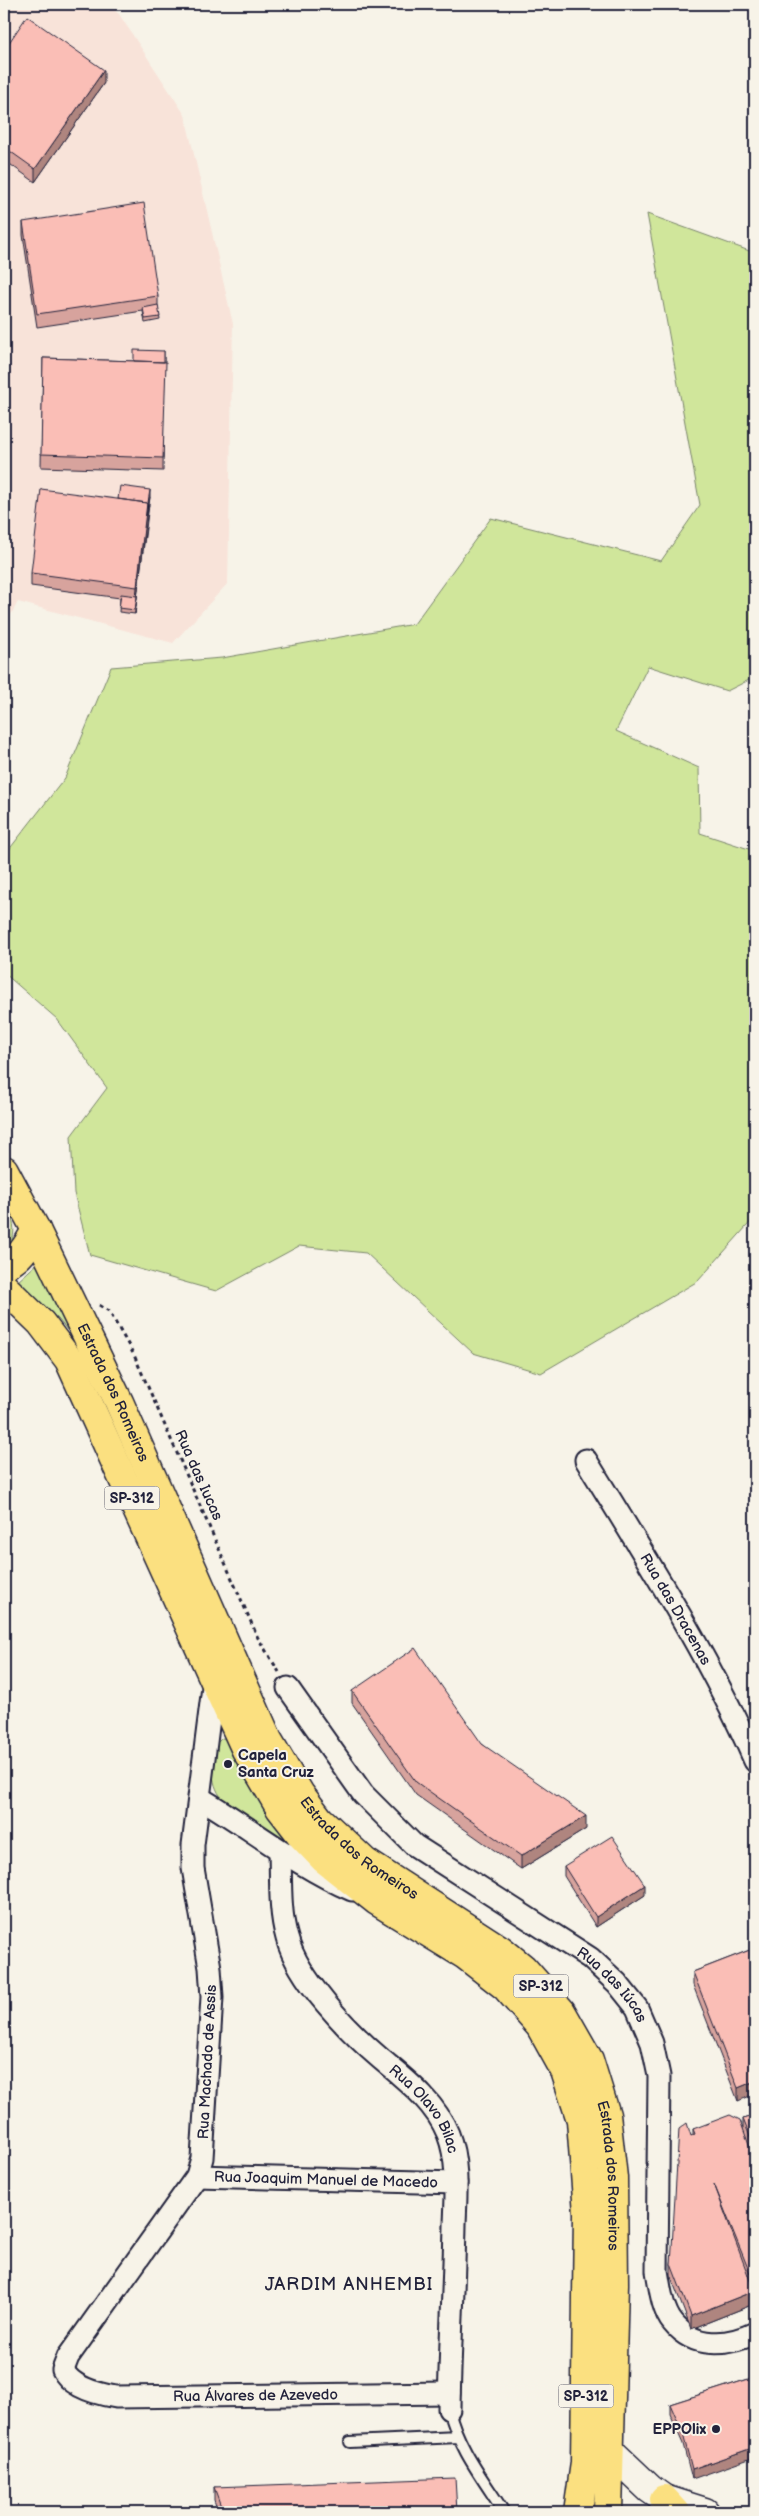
<svg xmlns="http://www.w3.org/2000/svg" width="759" height="2516" viewBox="0 0 759 2516" font-family="'Balsamiq Sans',sans-serif">
<style>
.built{fill:#f8e3d9}
.green{fill:#d0e69b;stroke:#79846b}
.lines{fill:none;stroke-linecap:round;stroke-linejoin:round}
.lane-casing{stroke:#22223b;stroke-width:14}
.street-casing{stroke:#22223b;stroke-width:25}
.secondary-casing{stroke:#22223b;stroke-width:31}
.primary-casing{stroke:#22223b;stroke-width:31}
.path{stroke:#22223b;stroke-width:3;stroke-dasharray:4 4;stroke-linecap:butt}
.lane{stroke:#f7f3e8;stroke-width:10}
.street{stroke:#f7f3e8;stroke-width:21}
.secondary{stroke:#f7f3e8;stroke-width:28}
.primary{stroke:#fbe080;stroke-width:28}
.wall{fill:#d7a39d;stroke:#22223b}
.shaded-wall{fill:#af857f;stroke:#22223b}
.building{fill:#fabeb6;stroke:#22223b}
.poi-dot{fill:#22223b;stroke:#f7f3e8;stroke-width:2}
.labels{text-anchor:middle;stroke-width:4;stroke-linejoin:round;paint-order:stroke}
.shield{fill:#f7f3e8;stroke:#62616f;stroke-width:1}
.shield-label{font-size:14px;font-weight:bold;fill:#22223b}
.street-label{font-size:15px;fill:#22223b;stroke:#f7f3e8}
.poi-label{font-size:15px;font-weight:bold;fill:#22223b;stroke:#f7f3e8;text-anchor:start}
.quarter-label{font-size:18px;letter-spacing:1px;fill:#22223b;stroke:#f7f3e8}
</style>
<rect width="100%" height="100%" fill="#f7f3e8"/>
<filter id="ink" filterUnits="userSpaceOnUse"><feTurbulence type="fractalNoise" baseFrequency=".02" numOctaves="2"/><feDisplacementMap in="SourceGraphic" scale="10" xChannelSelector="R" yChannelSelector="G"/><feConvolveMatrix kernelMatrix="1 2 1 2 8 2 1 2 1" color-interpolation-filters="sRGB"/></filter>
<g filter="url(#ink)">
<path class="built" d="M4,4h103l12,10 66,101 48,209 -5,259 -55,60 -155,-41 -14,25z"/>
<path class="green" d="M647,214l108,39v424l-28,14 -79,-25 -32,65 83,37 1,65 55,18v366l-57,64 -157,92 -68,-20 -107,-100 -67,-7 -83,45 -126,-36 -16,-62 -3,-57 36,-48 -50,-69 -53,-46v-117l61,-78 46,-111 111,-9 192,-34 77,-106 170,43 39,-56z
M4,1199c7,16 18,38 0,49z
M40,1261l38,82 -20,-24 -41,-37z
M222,1738l4,1 87,128 -87,-63c-18,-22 -13,-35 -10,-60z"/>
<g class="lines">
<g class="lane-casing">
<path id="lane" d="M449,2409c9,39 34,70 55,103
M350,2442l108,-5"/>
</g>
<g class="street-casing">
<g id="street">
<path id="s1" d="M586,1460c60,98 123,196 169,301"/>
<path id="s2" d="M214,1679l-21,166v23l17,100 2,29 -10,161 -5,18 -129,181 -5,13c8,17 35,24 53,27l333,-4"/>
<path id="s3" d="M288,1688l75,106 51,51 176,113 27,25 20,25 15,35 7,33 -2,195c3,16 5,39 16,52 21,26 55,23 82,10"/>
<path d="M200,1798c51,30 97,68 152,92"/>
<path id="s4" d="M280,1851c1,29 -1,59 7,87 11,41 61,93 94,121 26,22 54,43 67,75 11,28 8,61 7,90 -1,62 -5,123 -6,185"/>
<path id="s5" d="M197,2176l259,7"/>
</g>
</g>
<g class="secondary-casing">
<path id="secondary" d="M611,2452l39,37 14,10 41,13"/>
</g>
<g class="primary-casing">
<g id="primary">
<path id="s6" d="M4,1170l32,60 83,172 149,338 32,54 19,25 46,43 136,88 22,18 38,43 28,49 17,55 7,63 1,106 -6,228"/>
<path d="M4,1265c16,-5 24,-21 32,-35"/>
<path d="M4,1287l37,36 28,37 177,390 34,58 21,27 23,24 53,42 88,54 41,32 34,39 25,45 16,49 7,93 -3,250 -7,49"/>
<path d="M664,2499l12,13"/>
</g>
</g>
<path class="path" d="M99,1305l10,6 25,44 124,283 21,34"/>
<use href="#lane" class="lane"/>
<use href="#street" class="street"/>
<use href="#secondary" class="secondary"/>
<use href="#primary" class="primary"/>
</g>
<path class="wall" d="M4,50l100,33 -69,99 -31,-22z
M23,222l135,74v11l2,13 -15,3 -2,-12 -106,16 -14,-92z
M164,351l-1,120 -122,-4 2,-109 91,3z
M150,497l-15,117 -16,-2 1,-14 -89,-12v-13l87,-74z
M352,1691l130,53 104,85 -65,40 -105,-74 -64,-92z
M564,1866l81,29 -49,32 -32,-51z
M755,1948l-17,153 -45,-116v-13z
M755,2115v181h-1v8l-63,25 -20,-52v-13l20,-128 2,-1v-6l50,1v-11z
M755,2377l-63,102 -9,-35 -13,-30v-10z
M214,2487l243,25h-239l-4,-12z"/>
<path class="shaded-wall" d="M104,70v13l-69,99v-13z
M150,490v7l-3,19v-7z
M147,503v13l-12,98 2,-27z
M586,1816v13l-65,40v-13z
M645,1885v10l-49,32v-10z
M755,2081v13l-17,7v-13z
M754,2283h1v13h-1z
M754,2291v13l-63,25v-13z
M755,2447v10l-63,22v-10z"/>
<path class="building" d="M27,16l77,54 -69,99 -31,-22v-97z
M144,203l14,93 -121,18 -14,-92z
M158,305l2,12 -15,2 -2,-11z
M134,350l30,1v11l-30,-1z
M43,358l123,4 -3,96 -122,-4z
M120,486l30,4 -3,19v-6l-29,-4z
M41,489l106,14 -10,84 -106,-14z
M121,594l16,2 -2,14 -16,-2z
M415,1648l67,96 104,72 -65,40 -105,-74 -64,-91z
M612,1836l33,49 -49,32 -32,-51z
M755,1948v133l-17,7 -45,-116z
M730,2115l10,5 15,42v121h-1l-40,-99 40,107 -63,25 -20,-52 8,-135 8,-6 4,13 4,-2 -2,-5z
M755,2115v34l-12,-30z
M755,2377v70l-63,22 -9,-35 -13,-30z
M455,2478l2,34h-234l-9,-25z"/>
</g>
<g class="poi-dot">
<circle cx="228" cy="1764" r="5"/>
<circle cx="716" cy="2429" r="5"/>
</g>
<g class="labels">
<g class="shield">
<rect x="104.5" y="1486.5" width="55" height="23" rx="4"/>
<rect x="513.5" y="1974.5" width="55" height="23" rx="4"/>
<rect x="558.5" y="2384.5" width="55" height="23" rx="4"/>
</g>
<g class="shield-label">
<text x="132" y="1503">SP-312</text>
<text x="541" y="1991">SP-312</text>
<text x="586" y="2401">SP-312</text>
</g>
<g class="street-label">
<text dy="5" stroke="none"><textPath href="#s6" startOffset="248">Estrada dos Romeiros</textPath></text>
<text transform="translate(199 1475) rotate(66)" y="5">Rua das Iucas</text>
<text dy="5" stroke="none"><textPath href="#s1" startOffset="174">Rua das Dracenas</textPath></text>
<text dy="5" stroke="none"><textPath href="#s6" startOffset="772">Estrada dos Romeiros</textPath></text>
<text dy="5" stroke="none"><textPath href="#s3" startOffset="446">Rua das Iúcas</textPath></text>
<text transform="translate(207 2062) rotate(-87)" y="5">Rua Machado de Assis</text>
<text dy="5" stroke="none"><textPath href="#s4" startOffset="310">Rua Olavo Bilac</textPath></text>
<text dy="5" stroke="none"><textPath href="#s6" startOffset="1208">Estrada dos Romeiros</textPath></text>
<text dy="5" stroke="none"><textPath href="#s5" startOffset="129">Rua Joaquim Manuel de Macedo</textPath></text>
<text dy="5" stroke="none"><textPath href="#s2" startOffset="938">Rua Álvares de Azevedo</textPath></text>
</g>
<g class="poi-label">
<text x="238" y="1760">Capela<tspan x="238" dy="17">Santa Cruz</tspan></text>
<text x="706" y="2434" text-anchor="end">EPPOlix</text>
</g>
<g class="quarter-label">
<text x="349" y="2290">JARDIM ANHEMBI</text>
</g>
</g>
<rect width="759" height="2516" fill="none" stroke="#f7f3e8" stroke-width="20"/>
<rect x="10" y="10" width="739" height="2496" fill="none" stroke="#22223b" stroke-width="2" filter="url(#ink)"/>
</svg>
